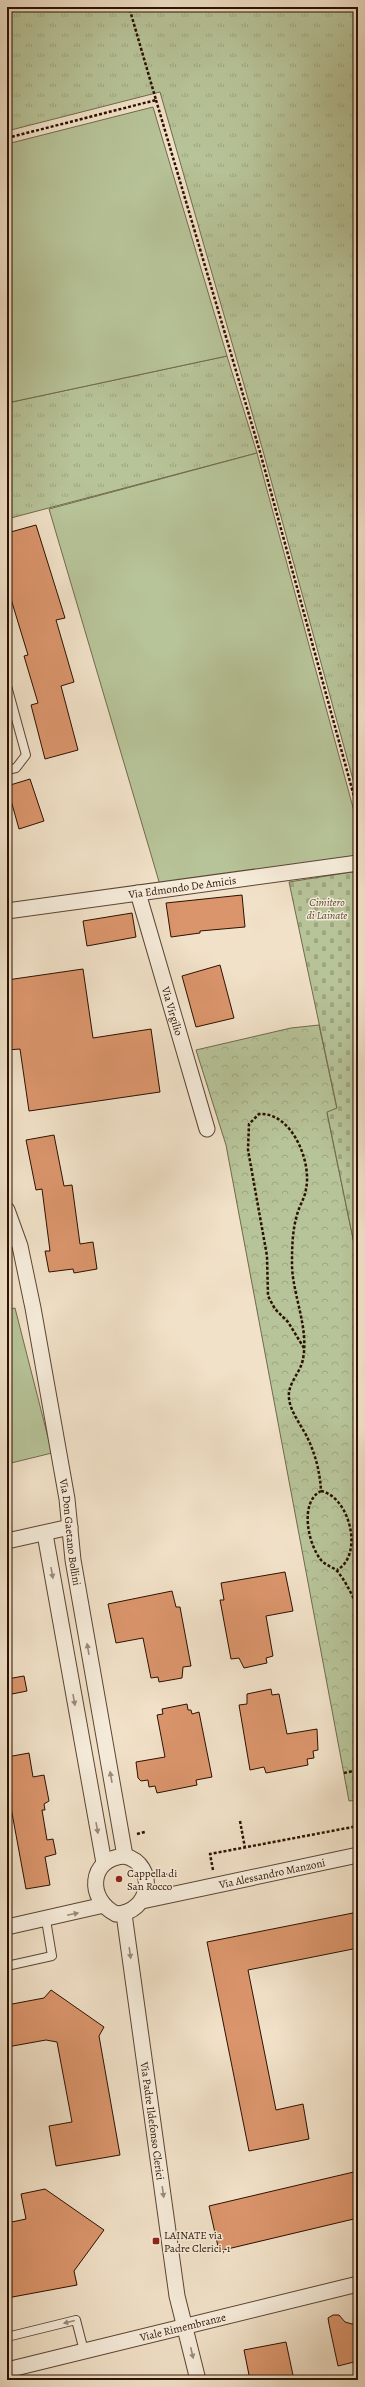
<svg xmlns="http://www.w3.org/2000/svg" width="365" height="2387" viewBox="0 0 365 2387" font-family="Alegreya,serif">
<style>
.grass{fill:url(#grass-tufts);stroke:#716a4c}
.forest{fill:url(#forest-crowns);stroke:#716a4c}
.cemetery{fill:url(#cemetery-stones);stroke:#716a4c}
.garden{fill:#b7c398;stroke:#716a4c}
.building{fill:#db956c;stroke:#2b1101}
.lines{fill:none;stroke-linecap:round;stroke-linejoin:round}
.lane-casing{stroke:#5c4533;stroke-width:10}
.street-casing{stroke:#5c4533;stroke-width:17}
.path{stroke:#2b1101;stroke-width:2.5;stroke-dasharray:3 2;stroke-linecap:butt}
.lane{stroke:#f6ecdb;stroke-width:8}
.street{stroke:#f6ecdb;stroke-width:15}
.oneway{fill:#9b8979}
.poi-dot{fill:#8f2418;stroke:#f6ecdb;stroke-width:1.5}
.labels{text-anchor:middle;stroke-width:3;stroke-linejoin:round;paint-order:stroke}
.street-label{font-size:11px;fill:#2b1101;stroke:#f6ecdb}
.park-label{font-size:11px;font-style:italic;fill:#5c4f36;stroke:#f6ecdb}
.poi-label{font-size:11px;fill:#2b1101;stroke:#f6ecdb;text-anchor:start}
</style>
<defs>
<pattern id="grass-tufts" width="24" height="20" patternUnits="userSpaceOnUse"><rect width="24" height="20" fill="#b7c398"/><path d="M3 7l-1-3M5 7V3M7 7l1-3M15 17l-1-3M17 17v-4M19 17l1-3" fill="none" stroke="#9ea681"/></pattern>
<pattern id="forest-crowns" width="20" height="18" patternUnits="userSpaceOnUse"><rect width="20" height="18" fill="#b7c398"/><path d="M2 6a3 3 0 1 1 6 0M12 15a3 3 0 1 1 6 0" fill="none" stroke="#9ea681"/></pattern>
<pattern id="cemetery-stones" width="16" height="16" patternUnits="userSpaceOnUse"><rect width="16" height="16" fill="#b7c398"/><path d="M2 7V4a2 2 0 0 1 4 0v3zM10 15v-3a2 2 0 0 1 4 0v3z" fill="#9ea681"/></pattern>
</defs>
<rect width="100%" height="100%" fill="#f1e1c8"/>
<filter id="stains"><feTurbulence type="fractalNoise" baseFrequency=".005" numOctaves="4"/><feColorMatrix values="0 0 0 0 .2 0 0 0 0 .09 0 0 0 0 .02 0 0 0 .5 -.17"/></filter>
<radialGradient id="worn" r=".72"><stop offset=".6" stop-color="#630" stop-opacity="0"/><stop offset="1" stop-color="#630" stop-opacity=".3"/></radialGradient>
<path class="grass" d="M7,7h351v791l-95,-347 -103,-359 -153,39z
M227,356l30,97 -250,66v-116z"/>
<path class="forest" d="M319,1025l18,84 -10,4 31,150v537l-9,1 -123,-656 -30,-95 95,-22z"/>
<path class="cemetery" d="M358,871v392l-31,-151 10,-4 -48,-226z"/>
<path class="garden" d="M153,107l74,249 -220,47v-259z
M257,453l101,373v32l-198,27 -111,-376z
M15,1308l37,145 -45,11v-154z"/>
<path class="building" d="M36,525l29,93 -9,2 18,62 -13,4 17,64 -33,9 -14,-54 7,-2 -14,-47 4,-1 -21,-69v-53z
M30,779l14,42 -25,8 -12,-43z
M242,895l3,32 -45,4v2l-29,4 -5,-34z
M132,913l4,24 -49,9 -4,-25z
M220,965l14,53 -38,9 -14,-51z
M83,969l10,69 58,-9 9,63 -131,19 -9,-62 -13,1v-70z
M54,1135l10,51 8,-1 8,59 13,-2 4,27 -23,4 -1,-4 -24,3 -4,-21h5l-8,-62 -6,1 -10,-50z
M285,1572l8,39 -27,5 7,40 -7,2 1,5 -23,5 -5,-10 -8,1 -11,-59h4l-3,-17z
M172,1591l4,16h4l11,59 -8,1 -1,11 -23,4 -1,-5 -7,1 -8,-40 -27,5 -8,-39z
M24,1676l3,15 -20,4v-16z
M271,1689l1,6 7,-1 8,40 30,-5 1,21 -5,1 1,7 -7,1 1,6 -42,8 -2,-6 -14,3 -11,-65 8,-1v-10z
M187,1704l1,6h3l1,4 7,-2 13,65 -16,3 1,5 -40,8 -2,-7 -6,1 -1,-7 -7,1 -3,-3 -2,-16 29,-5 -8,-42 6,-1 -1,-5z
M29,1753l4,24 11,-2 5,26 -5,3 1,6h-3l5,30 6,-1 3,15 -11,3 5,28 -24,4 -19,-103v-29z
M358,1912v36l-110,22 28,140 27,-6 6,35 -60,12 -42,-209z
M51,1990l53,37 -5,9 21,119 -64,11 -7,-40 23,-4 -15,-80 -11,-2 -39,7v-42l37,-7z
M358,2171v47l-139,33 -10,-45z
M45,2189l59,41 -30,41 3,14 -70,13v-75l19,-4 -5,-25z
M333,2315h6l6,7 7,2 6,-1v38l-20,5 -9,-42 -1,-6z
M286,2342l8,38h-44l-6,-30z"/>
<g class="lines">
<g class="lane-casing">
<path id="lane" d="M7,686l19,69 -10,13 -9,2
M7,1966l45,-10 -6,-36
M7,2337l69,-17 8,31"/>
</g>
<g class="street-casing">
<g id="street">
<path id="s1" d="M138,893l69,236"/>
<path id="s2" d="M7,911l351,-48"/>
<path id="s3" d="M7,1210l13,36 13,62 34,191 6,61 52,296"/>
<path d="M45,1534l59,329"/>
<path d="M7,1541l63,-14"/>
<path d="M125,1856c33,9 26,57 -9,58 -29,-14 -28,-56 9,-58z"/>
<path id="s4" d="M142,1901l216,-46"/>
<path id="s5" d="M124,1914l53,382 21,84"/>
<path d="M7,1927l97,-22"/>
<path id="s6" d="M7,2370l351,-86"/>
</g>
</g>
<path class="path" d="M156,100l104,352 98,359
M7,138l149,-38 -27,-93
M304,1348l-16,-26 -13,-13 -7,-13 -1,-40 -19,-106 1,-26 10,-10c33,-2 53,48 47,75 -1,9 -7,17 -9,26 -5,17 -5,34 -5,51 1,30 17,62 11,93 -2,13 -16,25 -14,39 1,14 13,28 19,41 8,17 12,34 13,52 -22,11 -13,53 0,69 5,6 13,7 17,12 8,10 14,23 20,35
M321,1491c29,6 43,64 16,79
M344,1773l14,-3
M240,1821l5,27
M137,1834l8,-2
M213,1870l-3,-16 148,-28
M161,1872l11,5"/>
<use href="#lane" class="lane"/>
<use href="#street" class="street"/>
</g>
<defs><path id="oneway-solid" d="M-6-.8H1V-3.2L6.5 0L1 3.2V.8H-6Z"/></defs>
<g class="oneway">
<use href="#oneway-solid" transform="translate(52 1573) rotate(80)"/>
<use href="#oneway-solid" transform="translate(88 1649) rotate(-100)"/>
<use href="#oneway-solid" transform="translate(74 1700) rotate(80)"/>
<use href="#oneway-solid" transform="translate(111 1777) rotate(-100)"/>
<use href="#oneway-solid" transform="translate(97 1828) rotate(80)"/>
<use href="#oneway-solid" transform="translate(73 1914) rotate(-12)"/>
<use href="#oneway-solid" transform="translate(130 1953) rotate(82)"/>
<use href="#oneway-solid" transform="translate(163 2192) rotate(82)"/>
<use href="#oneway-solid" transform="translate(69 2322) rotate(166)"/>
<use href="#oneway-solid" transform="translate(192 2353) rotate(77)"/>
</g>
<g class="poi-dot">
<circle cx="119" cy="1879" r="4"/>
<rect x="152" y="2237" width="8" height="8" rx="2"/>
</g>
<g class="labels">
<g class="street-label">
<text dy="4" stroke="none"><textPath href="#s2" startOffset="177">Via Edmondo De Amicis</textPath></text>
<text dy="4" stroke="none"><textPath href="#s1" startOffset="123">Via Virgilio</textPath></text>
<text dy="4" stroke="none"><textPath href="#s3" startOffset="329">Via Don Gaetano Bollini</textPath></text>
<text dy="4" stroke="none"><textPath href="#s4" startOffset="133">Via Alessandro Manzoni</textPath></text>
<text dy="4" stroke="none"><textPath href="#s5" startOffset="209">Via Padre Ildefonso Clerici</textPath></text>
<text dy="4" stroke="none"><textPath href="#s6" startOffset="181">Viale Rimembranze</textPath></text>
</g>
<g class="park-label">
<text x="327" y="906">Cimitero<tspan x="327" dy="13">di Lainate</tspan></text>
</g>
<g class="poi-label">
<text x="127" y="1877">Cappella di<tspan x="127" dy="13">San Rocco</tspan></text>
<text x="164" y="2239">LAINATE via<tspan x="164" dy="13">Padre Clerici, 1</tspan></text>
</g>
</g>
<rect width="365" height="2387" fill="none" stroke="#f1e1c8" stroke-width="24"/>
<rect x="8" y="8" width="349" height="2371" fill="none" stroke="#2b1101" stroke-width="2"/>
<rect x="12" y="12" width="341" height="2363" fill="none" stroke="#2b1101"/>
<rect width="100%" height="100%" filter="url(#stains)"/>
<rect width="100%" height="100%" fill="url(#worn)"/>
</svg>
